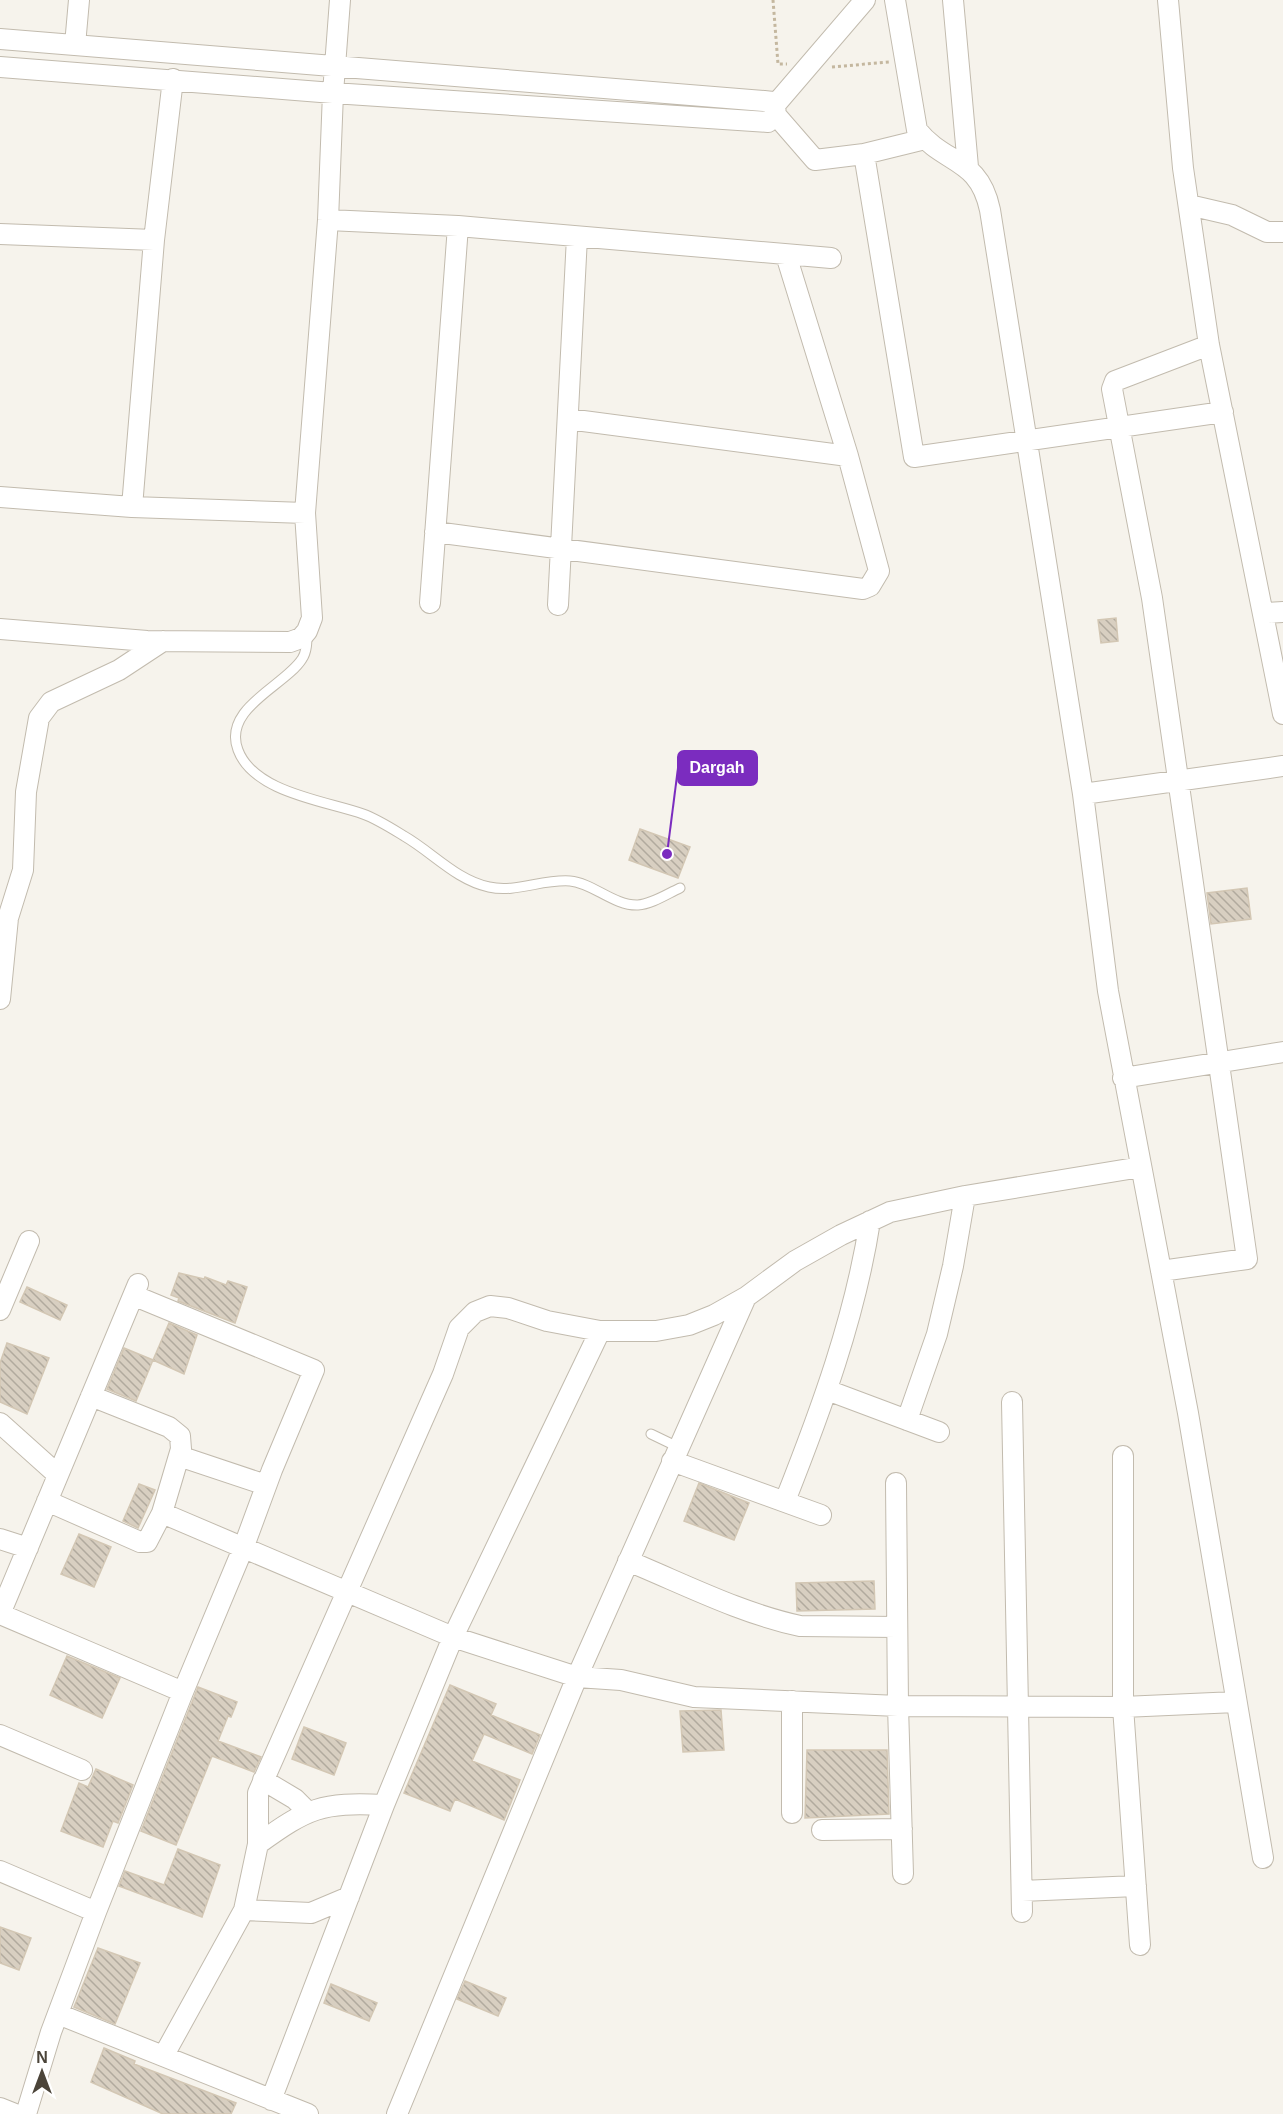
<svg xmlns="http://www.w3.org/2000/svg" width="1283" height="2114" viewBox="0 0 1283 2114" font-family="Helvetica,sans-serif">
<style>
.building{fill:url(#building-back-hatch);stroke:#d3c7b4;stroke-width:1.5}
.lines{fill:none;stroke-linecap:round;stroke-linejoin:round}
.service-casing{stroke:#c2bbae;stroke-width:11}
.minor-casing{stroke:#c2bbae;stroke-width:22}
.path{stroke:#c4b79f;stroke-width:3;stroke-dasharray:3 3;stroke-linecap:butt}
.service{stroke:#fff;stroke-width:9}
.minor{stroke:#fff;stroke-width:20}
.leader{fill:none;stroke:#7b2cbf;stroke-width:2}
.callout-dot{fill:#7b2cbf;stroke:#fff;stroke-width:2}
.callout{fill:#7b2cbf;stroke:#7b2cbf;stroke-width:2}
.callout-label{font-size:16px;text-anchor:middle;font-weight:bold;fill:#fff}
</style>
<defs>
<pattern id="building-back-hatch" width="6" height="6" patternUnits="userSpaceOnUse" patternTransform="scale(1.5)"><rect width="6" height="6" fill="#d8cfc1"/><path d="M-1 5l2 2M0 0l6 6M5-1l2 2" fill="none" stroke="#b1aa9e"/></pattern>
</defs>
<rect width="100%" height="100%" fill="#f6f3ec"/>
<path class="building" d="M1116,618l2,23 -17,2 -3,-23z
M640,829l50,18 -12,31 -49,-18z
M1247,888l4,31 -40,5 -4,-31z
M179,1273l25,6 1,-2 21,8 2,-4 19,6 -12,36 -57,-22 1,-3 -8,-3z
M27,1287l40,18 -7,15 -40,-18z
M169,1323l28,12 -13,39 -31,-14z
M7,1343l42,15 -22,56 -27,-12v-39z
M124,1348l29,12 -17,41 -29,-12z
M699,1483l50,20 -15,37 -50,-19z
M139,1484l16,6 -17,38 -15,-7z
M79,1534l32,13 -17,40 -33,-13z
M874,1581l1,28 -78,2 -1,-28z
M67,1656l53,22 -18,40 -52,-23z
M450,1685l46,19 -5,11 49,20 -8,19 -48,-20 -12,27 48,19 -16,40 -49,-21 -5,12 -46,-18z
M198,1687l39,15 -6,15 -3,-1 -10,25 43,16 -7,15 -42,-16 -36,89 -35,-14z
M721,1710l3,40 -41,2 -3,-41z
M304,1727l42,16 -12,32 -42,-16z
M807,1750h80l2,64 -84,4z
M96,1769l37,16 -15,38 -5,-2 -10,26 -42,-16 18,-48 9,4z
M178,1849l42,16 -18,52 -83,-31 6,-15 39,14z
M0,1927l31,11 -12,32 -19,-7z
M98,1948l42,15 -25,61 -41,-17z
M465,1981l41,17 -8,18 -41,-17z
M331,1984l46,19 -8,18 -45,-18z
M104,2048l31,13 -1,3 102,39 -5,11h-68l-72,-32z"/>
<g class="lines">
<g class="service-casing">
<path id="service" d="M307,633c0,9 0,19 -5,26 -17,27 -80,49 -64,91 16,43 89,51 125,64 14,5 28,14 41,22 28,16 52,44 85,51 27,6 53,-8 81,-6 23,2 44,25 68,24 14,-1 29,-11 42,-17
M651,1434l27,13"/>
</g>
<g class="minor-casing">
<path id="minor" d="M895,0l22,130c28,35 62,27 73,80l93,584 25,197 80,422 75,445
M953,0l15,167
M1168,0l15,168 26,177 74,369
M0,39l764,62 9,1c5,8 2,15 -5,20l-435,-29 -333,-26
M75,45l4,-45
M775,105l90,-105
M775,114l40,46 49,-6 61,-15
M864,154l50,303 309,-45
M1189,205l43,10 35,17h16
M328,220l130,6 373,32
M0,234l154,6
M568,419l280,37
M0,497l132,10 173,6
M132,507l22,-267 19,-161
M435,532l428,57 7,-3 9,-15 -31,-115 -62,-201
M430,603l28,-377
M558,605l19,-368
M1264,613l19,-1
M0,629l147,12 143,1 11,-4 6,-7 5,-13 -7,-105 23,-293 5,-127 7,-93
M1083,794l200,-28
M0,999l8,-81 15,-48 3,-78 13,-74 12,-16 68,-32 44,-29
M1123,1078l160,-26
M1161,1271l86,-12 -95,-661 -40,-209 3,-8 94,-36
M0,1310l29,-69
M827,1390l112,42
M91,1396l78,31 11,9 1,13 -19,64
M1012,1402l10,510
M907,1420l30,-86 16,-68 12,-70
M0,1423l58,52
M179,1456l87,29
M1123,1456v251l17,238
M672,1461l149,54
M896,1483l2,223 5,168
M47,1501l93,41h7l15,-29 291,124 124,40 44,3 73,17 204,9 225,1 113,-5
M785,1501c36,-91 70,-183 85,-280
M0,1539l28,9
M628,1561c56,23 112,52 172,65l97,1
M0,1614l138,-330
M0,1614l183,78
M792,1701v112
M0,1735l82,35
M263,1780l32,19 13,13
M822,1830l80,-1
M258,1844c50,-36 63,-42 126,-39
M0,1871l96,41
M1022,1891l114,-5
M244,1910l67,3 38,-16
M58,2014l250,100
M164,2055l80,-145 14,-66v-51l185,-419 16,-46 16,-16 15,-6 18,2 39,13 53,10h56l33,-6 25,-10 32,-18 49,-36 46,-26 49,-23 75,-16 176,-29
M271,2100l113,-295 69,-168 147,-306
M0,2108l15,6
M26,2114l25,-82 45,-120 87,-220 61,-146 28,-76 42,-100 -179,-74
M397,2114l180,-437 169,-380"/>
</g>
<path class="path" d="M773,0l5,64h9
M832,67l57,-5"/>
<use href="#service" class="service"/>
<use href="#minor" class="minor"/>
</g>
<path class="leader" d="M667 854L678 768"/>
<circle class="callout-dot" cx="667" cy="854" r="6"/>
<rect class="callout" x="678" y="751" width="79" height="34" rx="6"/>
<g class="callout-label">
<text x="717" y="773">Dargah</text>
</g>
<g transform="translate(42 2072)" stroke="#ffffff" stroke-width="4.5" paint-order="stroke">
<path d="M0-4.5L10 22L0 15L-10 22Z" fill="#4b4439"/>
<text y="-9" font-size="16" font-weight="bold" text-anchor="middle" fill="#4b4439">N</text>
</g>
</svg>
